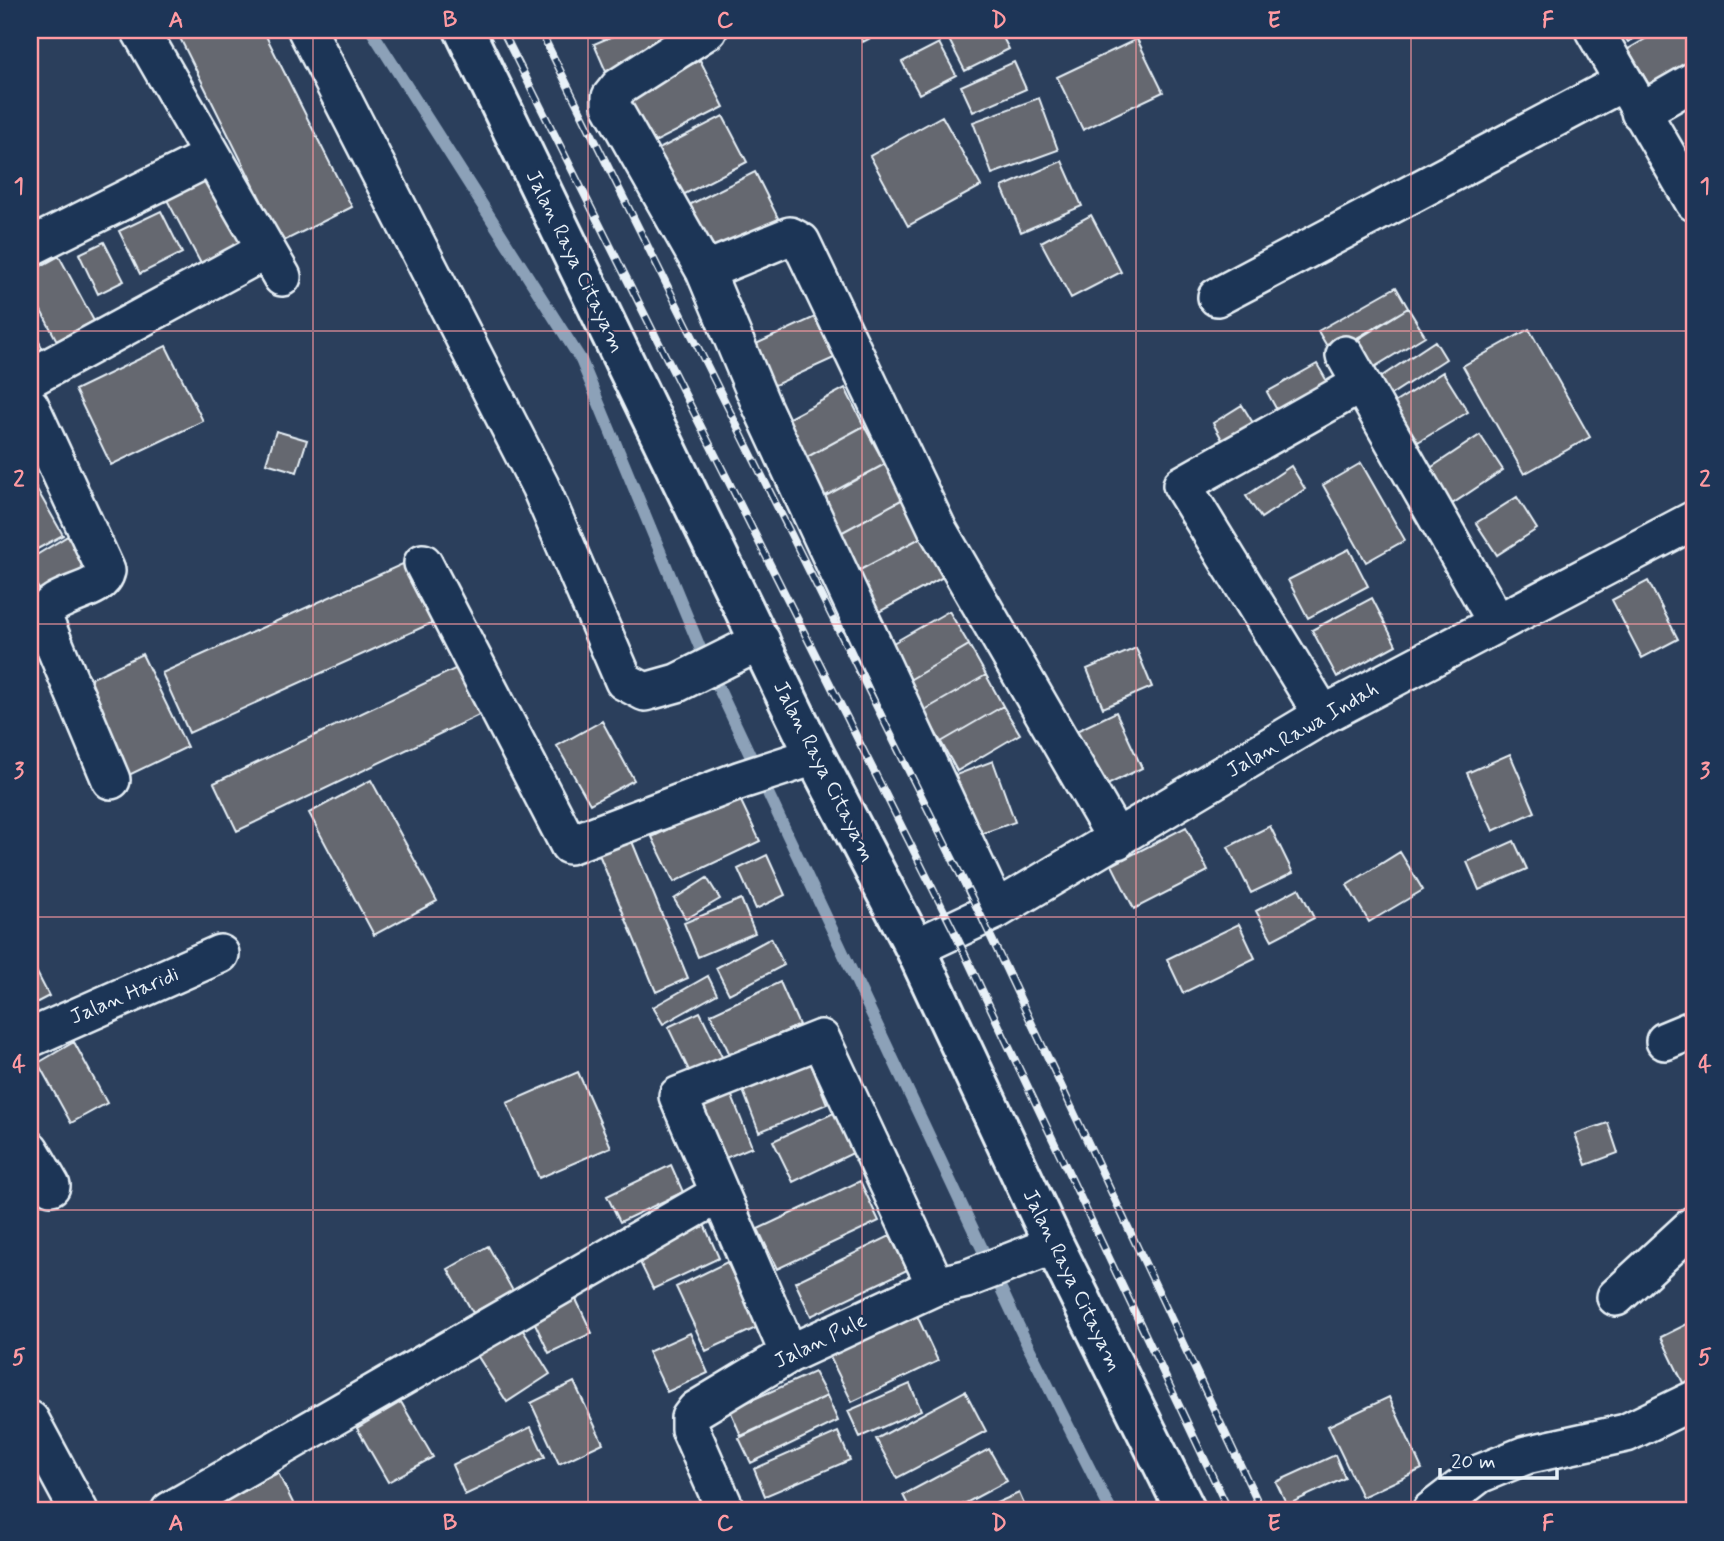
<svg xmlns="http://www.w3.org/2000/svg" width="1724" height="1541" viewBox="0 0 1724 1541" font-family="Mynerve,sans-serif">
<style>
.lines{fill:none;stroke-linecap:round;stroke-linejoin:round}
.stream{stroke:#8ca1b8;stroke-width:12}
.building{fill:#65676f;stroke:#e8f1f8;stroke-width:2}
.street-casing{stroke:#e8f1f8;stroke-width:42}
.primary-casing{stroke:#e8f1f8;stroke-width:44}
.street{stroke:#1d3557;stroke-width:37}
.primary{stroke:#1d3557;stroke-width:38}
.rail-casing{stroke:#e8f1f8;stroke-width:8}
.rail{stroke:#1d3557;stroke-width:5;stroke-dasharray:16;stroke-linecap:butt}
.grid{fill:none;stroke:#ff9aa2;stroke-width:2;stroke-opacity:0.55}
.labels{text-anchor:middle;stroke-width:5;stroke-linejoin:round;paint-order:stroke}
.street-label{font-size:21px;fill:#e8f1f8;stroke:#1d3557}
.neatline{fill:none;stroke:#ff9aa2;stroke-width:2.5}
.grid-label{font-size:23px;text-anchor:middle;font-weight:bold;fill:#ff9aa2}
</style>
<rect width="100%" height="100%" fill="#2b3f5c"/>
<filter id="ink" filterUnits="userSpaceOnUse"><feTurbulence type="fractalNoise" baseFrequency=".0143" numOctaves="2"/><feDisplacementMap in="SourceGraphic" scale="14" xChannelSelector="R" yChannelSelector="G"/><feConvolveMatrix kernelMatrix="1 2 1 2 8 2 1 2 1" color-interpolation-filters="sRGB"/></filter>
<g filter="url(#ink)">
<g class="lines">
<path class="stream" d="M371,30l210,330 122,295 324,689 84,167"/>
</g>
<path class="building" d="M176,30h87l89,177 -70,35z
M627,30h49l-69,44 -13,-30z
M857,30h29l-23,12z
M944,30h55l10,19 -44,22z
M1620,30h30l-22,12z
M1661,30h33v47l-37,21 -29,-49z
M1137,39l26,53 -80,38 -26,-53z
M939,43l17,32 -37,19 -17,-32z
M700,60l24,47 -77,39 -24,-47z
M1014,62l12,27 -53,23 -12,-26z
M1039,98l19,52 -66,24 -19,-52z
M723,116l24,46 -66,34 -24,-46z
M942,116l39,70 -73,40 -38,-70z
M1062,161l20,45 -61,26 -19,-45z
M755,172l24,48 -73,36 -23,-48z
M205,175l43,81 -40,21 -43,-81z
M161,211l21,42 -42,21 -21,-43z
M1091,215l30,57 -50,26 -30,-56z
M104,242l20,39 -26,13 -19,-40z
M59,256l35,65 -37,20 -27,-51v-18z
M1396,287l12,21 -77,45 -13,-22z
M1408,308l17,28 -54,33 -16,-28z
M815,317l19,41 -70,32 -19,-41z
M30,323l16,33 -16,7z
M1529,329l61,108 -66,37 -61,-108z
M1435,341l11,18 -65,42 -11,-17z
M166,346l37,75 -92,44 -36,-75z
M1317,364l18,31 -51,28 -17,-31z
M1443,372l25,40 -50,30 -24,-39z
M845,388l19,38 -66,36 -20,-38z
M1242,405l19,31 -31,18 -17,-31z
M864,426l21,38 -67,36 -20,-38z
M276,431l31,9 -10,32 -31,-9z
M1480,435l23,35 -51,34 -23,-35z
M1361,463l44,77 -39,22 -43,-77z
M885,464l18,35 -66,36 -19,-35z
M1291,466l14,23 -44,29 -15,-22z
M35,486l28,49 -33,18v-64z
M1517,497l20,32 -40,26 -21,-32z
M903,499l21,37 -68,36 -19,-37z
M71,534l21,35 -48,29 -14,-24v-15z
M924,536l21,40 -66,36 -23,-40z
M1349,549l19,37 -60,32 -20,-38z
M418,557l27,60 -256,116 -27,-60z
M1648,581l30,58 -36,19 -30,-58z
M1372,598l24,47 -59,32 -25,-47z
M949,611l20,34 -63,37 -20,-35z
M969,645l17,30 -63,36 -17,-29z
M1136,648l16,39 -49,21 -16,-39z
M142,654l45,93 -58,28 -45,-93z
M459,667l22,47 -244,117 -23,-48z
M986,675l17,31 -62,36 -18,-31z
M1003,706l17,28 -63,37 -16,-29z
M1116,712l26,56 -47,23 -27,-56z
M602,721l32,59 -44,24 -33,-58z
M1510,754l25,58 -42,19 -26,-58z
M993,761l22,61 -40,14 -22,-60z
M371,780l66,121 -63,34 -65,-122z
M738,795l22,46 -86,41 -22,-45z
M1270,826l23,47 -42,20 -23,-46z
M1186,827l22,44 -74,38 -22,-44z
M631,839l57,139 -32,14 -58,-140z
M1514,841l13,28 -48,21 -12,-28z
M1400,852l23,38 -54,32 -22,-37z
M767,855l18,40 -29,14 -18,-40z
M707,878l13,21 -34,20 -12,-20z
M1299,888l15,30 -42,22 -16,-29z
M741,899l14,34 -57,24 -14,-34z
M1239,924l16,34 -72,35 -16,-34z
M771,938l13,27 -55,29 -13,-26z
M30,959l19,37 -19,10z
M708,976l9,18 -54,30 -10,-17z
M780,982l19,43 -68,32 -20,-43z
M700,1012l27,55 -32,16 -27,-56z
M74,1042l33,61 -36,20 -33,-60z
M806,1052l21,52 -68,28 -20,-52z
M578,1072l33,75 -72,31 -32,-75z
M728,1086l24,61 -36,15 -24,-61z
M838,1111l19,40 -64,31 -20,-41z
M1608,1123l10,30 -32,12 -11,-31z
M671,1165l12,27 -63,30 -13,-26z
M860,1181l19,40 -102,48 -19,-40z
M703,1222l16,36 -66,31 -17,-35z
M890,1236l17,34 -96,46 -16,-34z
M488,1246l25,45 -40,22 -25,-44z
M727,1262l31,65 -52,24 -30,-64z
M574,1295l18,38 -43,20 -18,-38z
M913,1307l25,54 -86,41 -26,-53z
M1693,1321l1,61 -9,5 -24,-50z
M519,1324l31,50 -43,28 -32,-50z
M690,1333l18,40 -41,19 -19,-40z
M814,1372l13,24 -86,40 -11,-26z
M574,1382l29,61 -44,21 -28,-61z
M910,1384l11,26 -61,27 -12,-26z
M965,1391l21,40 -89,47 -21,-39z
M827,1396l11,25 -87,42 -12,-25z
M1389,1397l33,72 -60,28 -34,-71z
M401,1402l32,55 -45,25 -31,-54z
M531,1427l14,30 -80,38 -13,-30z
M838,1432l12,28 -85,36 -11,-27z
M989,1449l18,32 -56,30h-40l-8,-16z
M1335,1455l10,23 -58,27 -11,-23z
M278,1473l19,38h-71l-5,-10z
M1019,1493l8,18h-49z"/>
<g class="lines">
<g class="street-casing">
<path id="street" d="M140,30l142,247
M307,30l233,456 84,195 21,11 32,-9 84,-42
M708,30l-89,57 -8,10v8l94,166 57,136 234,503
M1594,30l100,172
M1640,112l54,-31
M30,247l182,-91
M705,271l85,-35 11,6 137,288 179,310
M1217,297l406,-215
M1345,355l151,266
M30,378l236,-128
M30,406l76,165c-5,24 -56,20 -63,47l68,162
M423,563l146,282 172,-65 74,-24
M1323,715l-141,-230 179,-101
M915,948l81,-38 327,-195 371,-195
M30,1038l190,-84
M1665,1041l29,-12
M30,1150l21,36
M1616,1297l78,-72
M789,1354l-111,-258 143,-57 115,247
M30,1420l49,91
M170,1511l549,-317
M726,1511l-36,-82v-11l6,-8 93,-56 147,-68 30,-7 88,-34
M1431,1511l48,-37 47,-19 100,-22 68,-33"/>
</g>
<g class="primary-casing">
<path id="primary" d="M464,30l351,726 100,192 139,297 132,266"/>
</g>
<use href="#street" class="street"/>
<use href="#primary" class="primary"/>
<g class="rail-casing">
<path id="rail" d="M502,30l451,899 276,582
M540,30l441,886 281,595"/>
</g>
<use href="#rail" class="rail"/>
</g>
</g>
<path class="grid" d="M313,30v1481M588,30v1481M862,30v1481M1136,30v1481M1411,30v1481M30,331h1664M30,624h1664M30,917h1664M30,1210h1664"/>
<g class="labels">
<g class="street-label">
<text transform="translate(576 261) rotate(64)" y="7">Jalan Raya Citayam</text>
<text transform="translate(1302 729) rotate(-30)" y="7">Jalan Rawa Indah</text>
<text transform="translate(825 771) rotate(63)" y="7">Jalan Raya Citayam</text>
<text transform="translate(124 995) rotate(-23)" y="7">Jalan Haridi</text>
<text transform="translate(1073 1280) rotate(64)" y="7">Jalan Raya Citayam</text>
<text transform="translate(820 1340) rotate(-26)" y="7">Jalan Pule</text>
</g>
</g>
<rect width="1724" height="1541" fill="none" stroke="#1d3557" stroke-width="77"/>
<path d="M1440 1468v10h117v-10" fill="none" stroke="#e8f1f8" stroke-width="3.5"/>
<text x="1451" y="1468" font-size="21" fill="#e8f1f8" stroke="#1d3557" stroke-width="5" paint-order="stroke">20 m</text>
<rect x="38" y="38" width="1648" height="1464" class="neatline"/>
<g class="grid-label">
<text x="176" y="27">A</text>
<text x="450" y="27">B</text>
<text x="725" y="27">C</text>
<text x="999" y="27">D</text>
<text x="1274" y="27">E</text>
<text x="1548" y="27">F</text>
<text x="19" y="193">1</text>
<text x="1705" y="193">1</text>
<text x="19" y="486">2</text>
<text x="1705" y="486">2</text>
<text x="19" y="778">3</text>
<text x="1705" y="778">3</text>
<text x="19" y="1071">4</text>
<text x="1705" y="1071">4</text>
<text x="19" y="1364">5</text>
<text x="1705" y="1364">5</text>
<text x="176" y="1530">A</text>
<text x="450" y="1530">B</text>
<text x="725" y="1530">C</text>
<text x="999" y="1530">D</text>
<text x="1274" y="1530">E</text>
<text x="1548" y="1530">F</text>
</g>
</svg>
